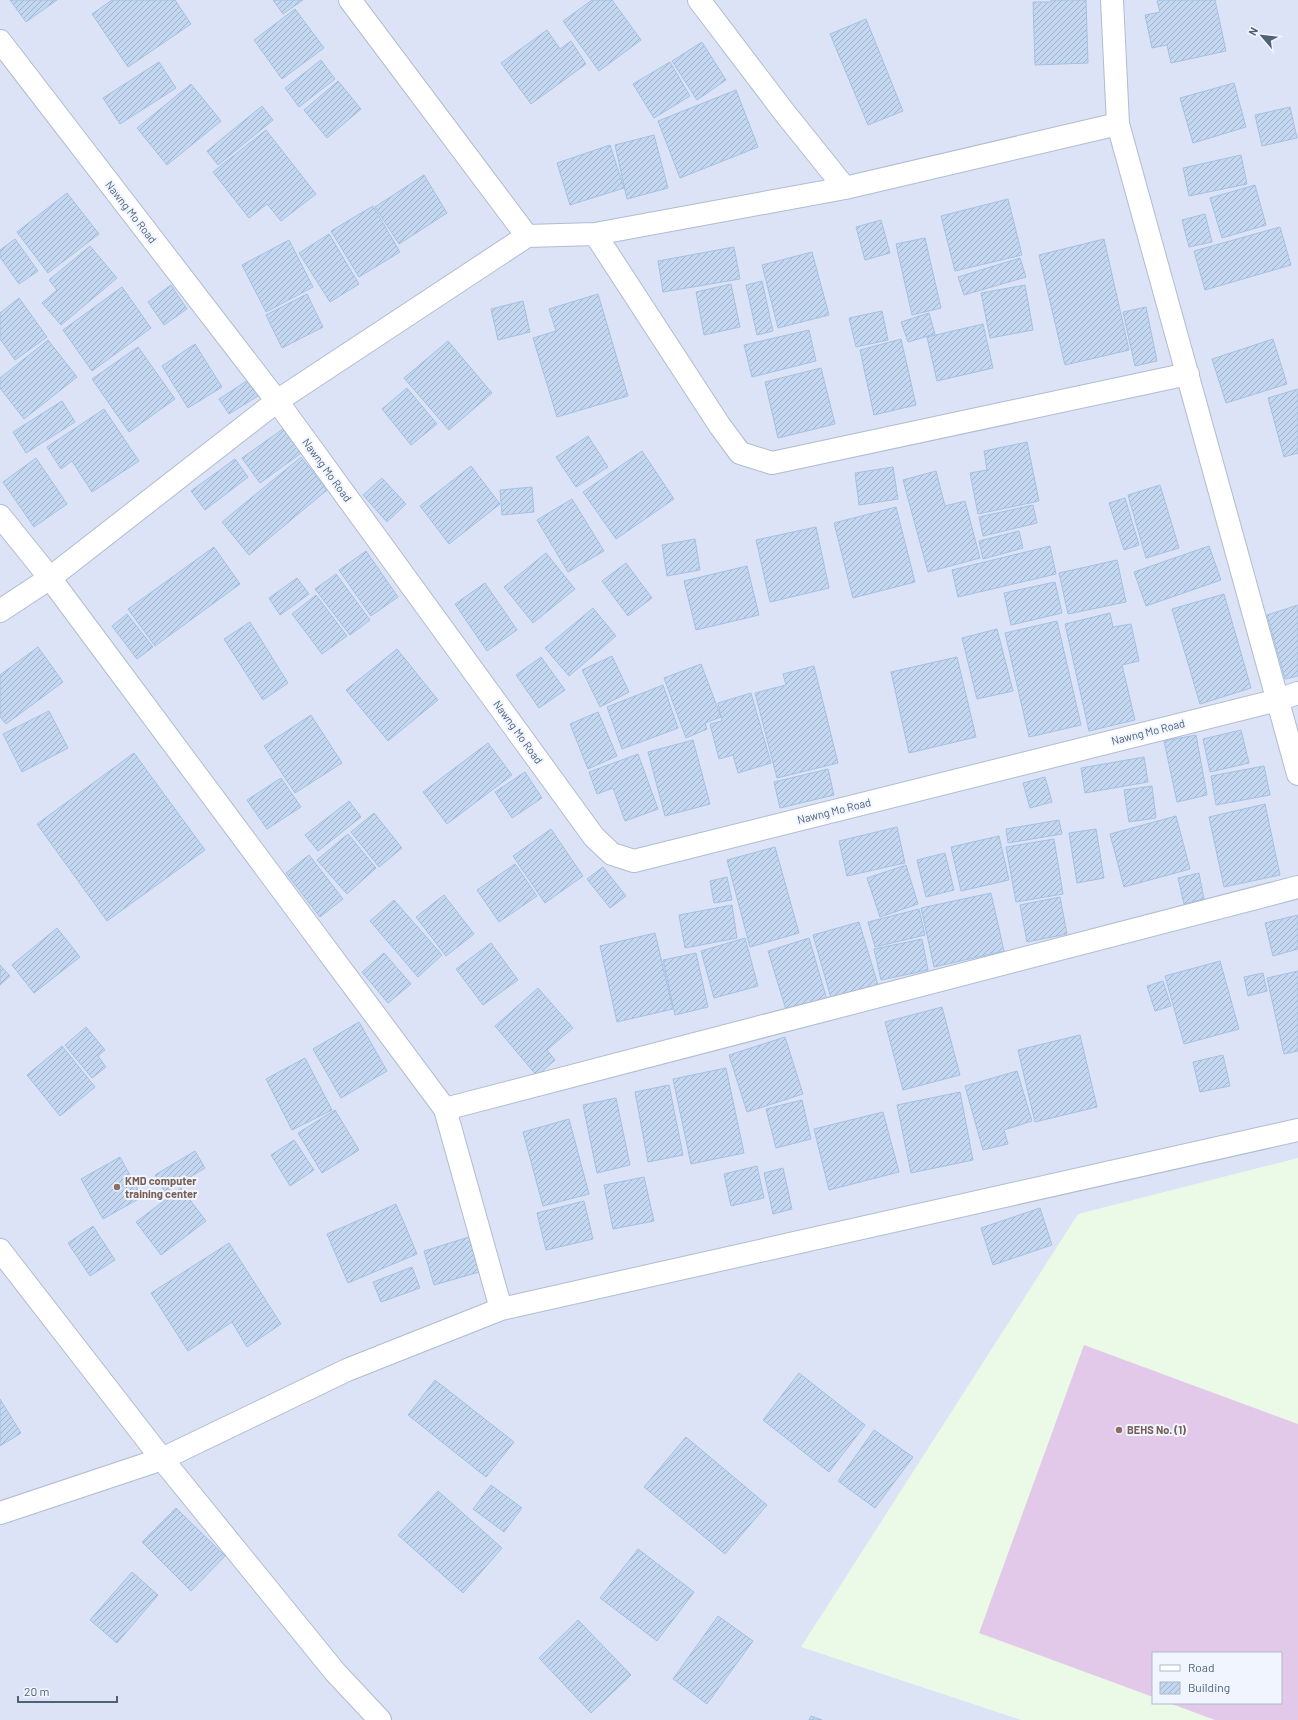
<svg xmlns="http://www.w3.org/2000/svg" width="1298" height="1720" viewBox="0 0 1298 1720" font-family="Barlow,sans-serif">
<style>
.residential{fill:#dce3f6;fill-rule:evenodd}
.education{fill:#ebf9e7;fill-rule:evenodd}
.pitch{fill:#e2c9ea}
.building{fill:url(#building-hatch);stroke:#a4c1e3}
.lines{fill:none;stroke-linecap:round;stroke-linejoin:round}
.minor-casing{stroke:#b0bccf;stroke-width:24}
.tertiary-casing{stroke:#b0bccf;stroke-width:24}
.minor{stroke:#fff;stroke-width:22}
.tertiary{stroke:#fff;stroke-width:22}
.education-dot{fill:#8d6e63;stroke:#f1f5ff;stroke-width:1.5}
.labels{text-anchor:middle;stroke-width:4;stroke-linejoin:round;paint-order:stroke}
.street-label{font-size:11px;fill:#4e6277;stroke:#f1f5ff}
.education-label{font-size:11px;font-weight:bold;fill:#785e54;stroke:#f1f5ff;text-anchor:start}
</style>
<defs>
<pattern id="building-hatch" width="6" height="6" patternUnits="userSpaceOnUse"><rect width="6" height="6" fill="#c3d7f1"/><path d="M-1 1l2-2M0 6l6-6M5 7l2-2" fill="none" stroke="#a1b2c8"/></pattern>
</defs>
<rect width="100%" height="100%" fill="#ebeffc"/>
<path class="residential" d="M0,0h1298v1720h-1298zM1153,1653h128v50h-128z"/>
<path class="education" d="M1298,1158v562h-277l-220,-73 277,-433zM1153,1653h128v50h-128z"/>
<path class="pitch" d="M1084,1345l214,79v296h-83l-46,-17h112v-50h-128v44l-174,-64z"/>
<path class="building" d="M10,0h47l-31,22z
M112,0h63l16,24 -63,43 -36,-53z
M273,0h30l-20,14z
M592,0h20l29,40 -42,31 -36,-50z
M1051,0h35l2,63 -53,2 -2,-63h18z
M1162,0h53l11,51 -55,12 -4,-18 -15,3 -7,-33 15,-3 -3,-11z
M295,9l29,39 -42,31 -28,-39z
M866,19l37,92 -35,14 -38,-91z
M547,30l13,19 11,-8 15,23 -55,40 -30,-41z
M702,42l24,38 -29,20 -25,-39z
M321,60l14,19 -36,28 -14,-19z
M159,62l17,26 -56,36 -17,-26z
M670,62l20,34 -36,22 -21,-34z
M338,81l23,28 -34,29 -23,-28z
M1234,83l12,44 -53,16 -13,-45z
M191,84l30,37 -54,44 -30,-37z
M736,90l22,57 -78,31 -22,-57z
M262,106l11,14 -55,45 -11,-14z
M1290,107l7,31 -35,8 -7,-31z
M266,130l50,64 -35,27 -14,-17 -18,14 -36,-46z
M654,135l14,53 -41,11 -12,-54z
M610,145l14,43 -54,17 -13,-42z
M1241,155l6,29 -58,12 -6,-28z
M424,175l23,38 -48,31 -24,-37z
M1255,185l11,40 -44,13 -12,-40z
M67,193l32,41 -51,39 -31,-41z
M1008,199l14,56 -67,16 -14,-55z
M373,206l27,46 -41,25 -28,-46z
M1205,214l7,28 -23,5 -7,-27z
M881,220l9,33 -25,7 -9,-33z
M1280,227l11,38 -86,25 -11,-39z
M329,234l30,50 -29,18 -31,-49z
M925,238l16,70 -29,7 -16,-71z
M15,239l23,32 -19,13 -19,-27v-7z
M1104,239l25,111 -64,15 -26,-110z
M289,240l24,47 -47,25 -24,-47z
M90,246l27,32 -56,47 -19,-22 15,-13 -8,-10z
M734,247l6,32 -77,13 -5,-31z
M812,252l17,63 -51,13 -16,-63z
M1020,258l6,19 -62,18 -6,-18z
M762,281l11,50 -16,4 -11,-50z
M731,284l9,43 -36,8 -8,-43z
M171,285l16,24 -23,16 -16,-23z
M1025,285l8,45 -43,8 -9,-45z
M122,287l29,41 -59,43 -29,-41z
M307,294l16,33 -41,21 -16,-33z
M598,294l30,102 -71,21 -24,-79 23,-7 -7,-22z
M19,298l28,39 -32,23 -15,-21v-26z
M523,301l7,31 -32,8 -7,-31z
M1146,307l11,54 -22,5 -12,-54z
M882,311l6,29 -32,7 -7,-29z
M929,313l6,21 -27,8 -7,-20z
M983,324l10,44 -56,13 -10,-44z
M809,330l7,31 -64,16 -8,-32z
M901,339l15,66 -42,10 -14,-65z
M1273,339l14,45 -61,19 -14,-44z
M48,340l29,37 -53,42 -24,-31v-10z
M448,341l44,52 -43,37 -45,-52z
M195,344l27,43 -34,21 -26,-42z
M138,347l37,52 -46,33 -37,-53z
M821,368l14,56 -57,14 -13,-56z
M248,380l10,16 -29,18 -10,-15z
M407,388l30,36 -26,21 -29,-36z
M1298,389v64l-14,4 -16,-59z
M62,401l13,21 -49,31 -13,-21z
M104,409l35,52 -47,31 -20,-31 -11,8 -14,-22z
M287,426l17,25 -44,32 -18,-25z
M588,436l20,31 -32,20 -20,-30z
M1027,442l12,59 -61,13 -8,-41 17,-3 -3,-19z
M642,451l32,48 -58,40 -33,-47z
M301,457l26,33 -78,65 -27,-33z
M36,458l31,46 -33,23 -31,-45z
M235,459l13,18 -43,33 -14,-19z
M471,466l29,38 -51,40 -29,-38z
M893,467l5,32 -39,6 -4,-32z
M936,471l9,35 20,-5 15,57 -52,14 -25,-92z
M382,478l24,26 -19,18 -24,-27z
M1160,485l19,63 -33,10 -18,-63z
M532,487l2,25 -32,3 -2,-25z
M1125,498l14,47 -15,5 -15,-47z
M572,499l32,52 -36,21 -31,-52z
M1033,505l4,18 -54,13 -4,-19z
M896,507l19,75 -62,16 -19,-75z
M816,527l13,61 -59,14 -14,-62z
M1019,531l4,17 -40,11 -4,-18z
M695,539l5,31 -33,6 -5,-31z
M1050,546l6,28 -98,23 -6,-27z
M1209,546l12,34 -75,26 -12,-34z
M214,547l26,37 -85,62 -27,-37z
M366,551l32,46 -27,19 -32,-46z
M546,553l29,36 -42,34 -29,-36z
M1117,560l9,42 -58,12 -9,-41z
M626,563l26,35 -24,18 -26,-35z
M747,566l12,49 -63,15 -12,-49z
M336,574l34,46 -20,15 -35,-46z
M297,578l12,16 -29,21 -11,-17z
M1055,582l7,31 -51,12 -7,-32z
M485,583l32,47 -30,21 -32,-47z
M1224,594l27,94 -51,16 -28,-95z
M316,595l31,41 -25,18 -30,-40z
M1298,605v71l-13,3 -18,-64z
M593,608l23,28 -47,40 -24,-28z
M1110,613l3,14 18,-3 8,37 -17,4 13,55 -46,11 -24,-107z
M127,614l26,33 -16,12 -25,-33z
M1057,621l24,104 -52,12 -24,-104z
M250,622l38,61 -25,17 -39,-61z
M997,629l16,62 -36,8 -15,-61z
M38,647l25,35 -57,42 -6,-7v-42z
M397,649l41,51 -50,41 -42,-51z
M612,656l17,36 -29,15 -18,-37z
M541,657l24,33 -26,18 -23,-33z
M957,657l19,80 -67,16 -18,-81z
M701,664l20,53 -16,6 2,6 -21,9 -22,-60z
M814,666l24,97 -61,15 -22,-85 31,-8 -3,-11z
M663,685l15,43 -56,21 -15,-42z
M751,693l20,70 -33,10 -5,-18 -14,4 -9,-35 12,-3 -4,-18z
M49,711l19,37 -46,24 -19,-38z
M598,712l19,44 -29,13 -18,-45z
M311,715l31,48 -47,30 -31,-47z
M1241,730l8,33 -39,9 -7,-33z
M1196,735l11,60 -30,7 -13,-61z
M693,740l17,64 -45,12 -17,-64z
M488,743l24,32 -65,49 -24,-32z
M134,753l71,97 -98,71 -70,-97z
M638,754l20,55 -33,12 -12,-33 -16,6 -8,-22z
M1144,757l4,25 -63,11 -4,-25z
M1264,766l6,29 -54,10 -5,-29z
M828,769l6,26 -54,13 -6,-26z
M525,772l17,26 -30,20 -17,-26z
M1045,777l7,25 -22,6 -7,-25z
M281,778l20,29 -34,22 -20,-29z
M1152,786l4,32 -27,4 -5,-32z
M349,801l12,16 -43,34 -13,-16z
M1265,804l15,71 -56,12 -15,-70z
M374,813l28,35 -23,19 -28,-35z
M1176,816l14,53 -66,18 -14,-53z
M1059,820l3,14 -54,9 -2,-14z
M897,827l8,36 -58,13 -8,-35z
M551,829l32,47 -38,27 -32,-47z
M1096,829l8,49 -27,5 -8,-50z
M348,834l28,34 -29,26 -30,-34z
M999,836l10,44 -48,11 -10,-44z
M1054,839l9,55 -47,8 -10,-55z
M775,847l24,86 -49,14 -23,-87z
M945,853l9,37 -28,7 -9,-37z
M309,855l34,44 -23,18 -34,-44z
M515,864l22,32 -38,26 -22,-32z
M906,865l12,39 -38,13 -13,-39z
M603,867l23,29 -16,12 -23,-29z
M1199,873l5,26 -20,5 -6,-26z
M727,877l5,23 -18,3 -4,-22z
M991,893l13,58 -70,16 -13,-59z
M444,895l30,39 -28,22 -30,-39z
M1060,897l7,37 -40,8 -7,-37z
M394,900l48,55 -24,22 -48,-56z
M732,905l5,33 -52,10 -6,-33z
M919,909l6,26 -50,12 -7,-25z
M1298,915v34l-25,7 -8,-33z
M859,922l19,63 -47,13 -18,-63z
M57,928l23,29 -46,36 -22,-28z
M655,933l18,76 -56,13 -17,-76z
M745,938l13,48 -44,12 -13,-47z
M809,938l18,62 -40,13 -19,-62z
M922,939l6,31 -47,10 -7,-31z
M491,943l27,37 -35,25 -27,-36z
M384,953l27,31 -23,19 -26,-31z
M696,953l12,54 -33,8 -12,-55z
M1220,961l19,68 -55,15 -19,-68z
M0,965l10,11 -10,9z
M1298,971v80l-14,3 -17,-76z
M1263,973l4,18 -19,5 -4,-19z
M1163,981l8,25 -16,5 -8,-25z
M538,988l35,40 -26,22 8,10 -18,16 -42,-50z
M942,1007l18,68 -57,15 -18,-68z
M359,1022l28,49 -46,27 -28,-49z
M86,1027l19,23 -7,6 8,11 -14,11 -27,-33z
M1080,1035l17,72 -62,15 -17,-72z
M785,1037l18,57 -56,18 -18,-57z
M62,1046l33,41 -35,29 -33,-41z
M1223,1055l7,31 -30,6 -7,-30z
M305,1058l27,52 -40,20 -26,-51z
M726,1068l18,85 -53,11 -18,-85z
M1017,1071l15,50 -28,9 4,14 -25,6 -18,-64z
M669,1085l14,70 -35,7 -13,-70z
M960,1092l13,68 -62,13 -14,-68z
M616,1098l14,67 -33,8 -14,-68z
M802,1100l9,39 -35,9 -10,-39z
M335,1110l24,40 -37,23 -24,-40z
M883,1112l16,60 -70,18 -15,-61z
M569,1119l20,75 -46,12 -20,-74z
M294,1140l20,30 -24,16 -19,-31z
M195,1151l10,17 -40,24 -10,-17z
M120,1157l22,40 -39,22 -22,-40z
M757,1166l7,32 -33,8 -7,-32z
M783,1168l9,41 -19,5 -9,-41z
M644,1177l10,44 -41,8 -9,-44z
M181,1188l25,33 -45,34 -25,-33z
M584,1201l9,38 -47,11 -9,-37z
M396,1204l21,50 -69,29 -21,-49z
M1040,1208l12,37 -59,20 -12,-37z
M93,1226l22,34 -25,16 -22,-33z
M469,1237l10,35 -45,13 -10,-34z
M229,1243l52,81 -34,23 -15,-25 -44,29 -37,-58z
M412,1267l8,21 -39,14 -8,-20z
M799,1373l66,52 -36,47 -66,-52z
M435,1380l79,62 -28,35 -78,-62z
M0,1399l21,34 -21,13z
M874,1430l39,27 -38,51 -37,-27z
M686,1437l81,68 -42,49 -81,-67z
M491,1485l31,23 -18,24 -31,-23z
M438,1491l64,57 -39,45 -65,-58z
M176,1508l49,48 -34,35 -49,-49z
M638,1549l56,43 -37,49 -57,-43z
M132,1572l26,23 -41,48 -27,-23z
M718,1616l35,25 -46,63 -34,-25z
M578,1620l53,55 -40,38 -52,-55z
M811,1716l11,4h-13z"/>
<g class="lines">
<g class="minor-casing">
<path id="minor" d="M350,0l177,236
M699,0l85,112 61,76
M1112,0l6,124 180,650
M0,41l277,360 317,436 18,17 22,7 644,-161 20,-7
M595,234l125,192 20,27 32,10 416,-89
M0,516l50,62 395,531 853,-222
M0,611l50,-33 227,-177 250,-165 68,-2 250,-46 273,-64
M445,1109l56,200
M0,1513l162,-54 185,-89 154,-61 797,-179"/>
</g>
<g class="tertiary-casing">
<path id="tertiary" d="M0,1250l162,209 173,213 45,48"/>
</g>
<use href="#minor" class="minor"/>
<use href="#tertiary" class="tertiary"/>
</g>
<g class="education-dot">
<circle cx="117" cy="1187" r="4"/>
<circle cx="1119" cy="1430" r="4"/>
</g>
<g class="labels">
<g class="street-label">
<text transform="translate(131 212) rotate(52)" y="4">Nawng Mo Road</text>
<text transform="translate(327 470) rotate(54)" y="4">Nawng Mo Road</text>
<text transform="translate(518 732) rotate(54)" y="4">Nawng Mo Road</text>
<text transform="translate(1148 732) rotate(-14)" y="4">Nawng Mo Road</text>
<text transform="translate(834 811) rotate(-14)" y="4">Nawng Mo Road</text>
</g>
<g class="education-label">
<text x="125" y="1185">KMD computer<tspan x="125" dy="13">training center</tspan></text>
<text x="1127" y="1434">BEHS No. (1)</text>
</g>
</g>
<rect x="1152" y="1652" width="130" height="52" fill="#f1f5ff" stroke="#b0bac9"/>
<rect x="1160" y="1665" width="20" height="6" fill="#ffffff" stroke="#b0bac9"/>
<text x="1188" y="1672" font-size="12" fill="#4e6277">Road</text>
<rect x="1160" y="1682" width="20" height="12" fill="url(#building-hatch)" stroke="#b0bac9"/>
<text x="1188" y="1692" font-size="12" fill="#4e6277">Building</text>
<g transform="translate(1262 36) rotate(298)" stroke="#f1f5ff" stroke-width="3" paint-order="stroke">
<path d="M0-3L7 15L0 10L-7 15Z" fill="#4e6277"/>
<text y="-6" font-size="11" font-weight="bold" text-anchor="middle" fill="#4e6277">N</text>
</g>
<path d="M18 1696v6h99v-6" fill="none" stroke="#4e6277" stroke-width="2"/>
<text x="24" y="1696" font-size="12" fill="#4e6277" stroke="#f1f5ff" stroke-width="3" paint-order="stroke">20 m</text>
</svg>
